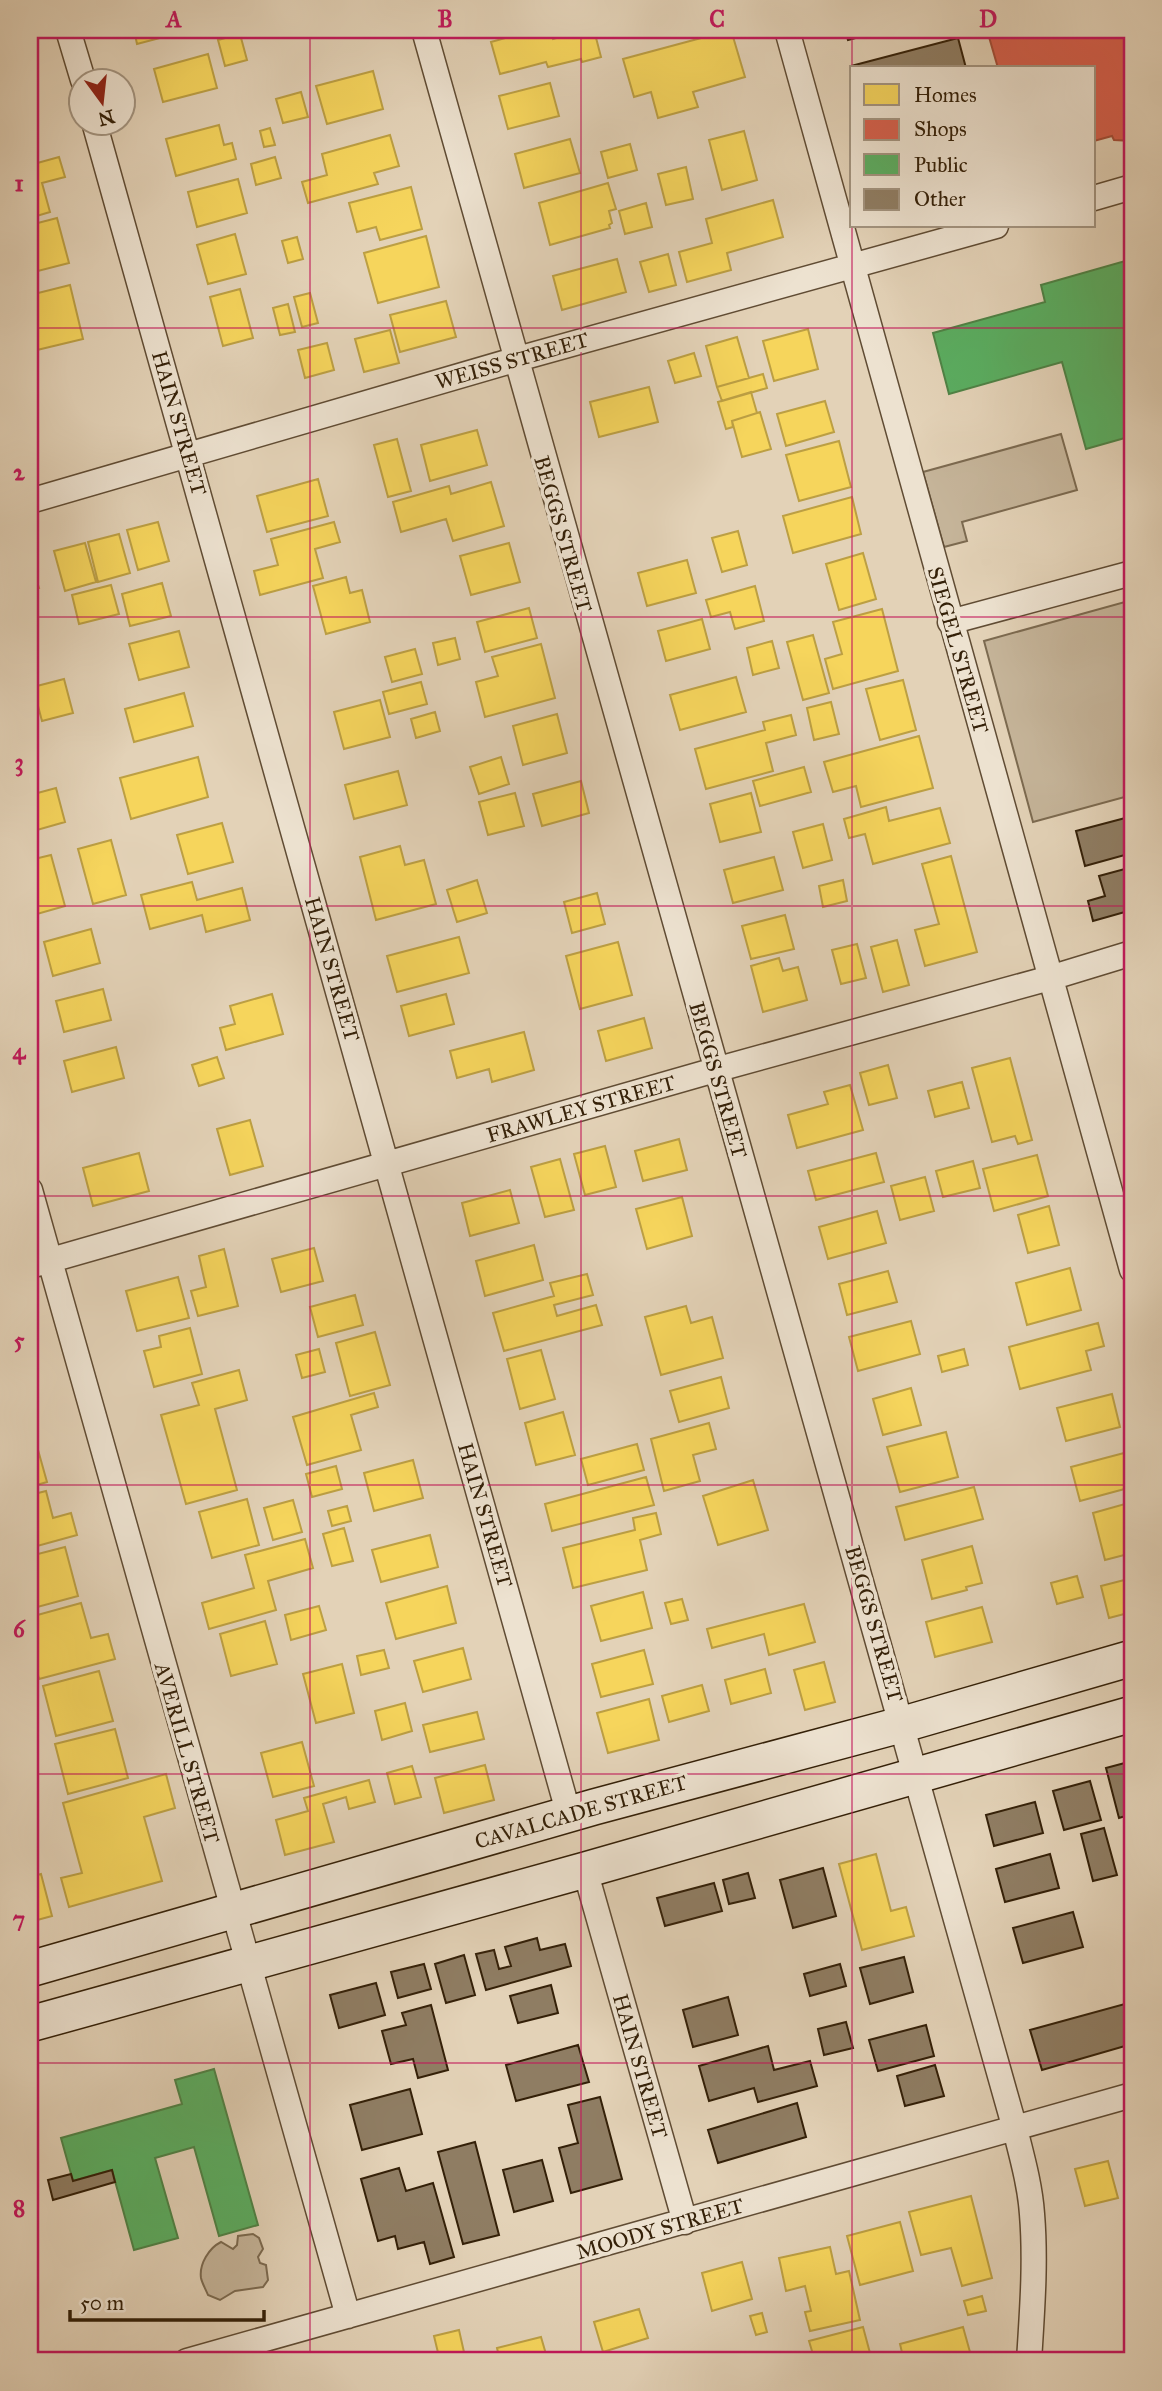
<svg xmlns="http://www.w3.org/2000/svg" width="1162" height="2391" viewBox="0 0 1162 2391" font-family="'IM FELL Great Primer',serif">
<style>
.green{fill:#c5b499;stroke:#7c6a50;stroke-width:2}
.homes{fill:#f6d55c;stroke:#bc9f43;stroke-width:2}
.shops{fill:#d6604d;stroke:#a54d38;stroke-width:2}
.public{fill:#5aae61;stroke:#4f8346;stroke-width:2}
.building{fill:#8f7d63;stroke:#342008;stroke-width:2}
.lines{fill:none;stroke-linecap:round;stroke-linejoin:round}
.minor-casing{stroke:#604c34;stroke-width:27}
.secondary-casing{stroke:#342008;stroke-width:38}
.minor{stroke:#ede2d0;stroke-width:24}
.secondary{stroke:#ede2d0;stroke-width:35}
.grid{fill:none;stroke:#c2185b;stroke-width:2;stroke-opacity:0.55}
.labels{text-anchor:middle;stroke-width:7;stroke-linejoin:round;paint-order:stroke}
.street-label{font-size:21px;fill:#342008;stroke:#ede2d0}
.neatline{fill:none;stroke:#c2185b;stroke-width:2.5}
.grid-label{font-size:23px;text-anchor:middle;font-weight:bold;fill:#c2185b}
</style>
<rect width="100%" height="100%" fill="#e3d2b7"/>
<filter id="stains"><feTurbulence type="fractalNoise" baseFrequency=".00286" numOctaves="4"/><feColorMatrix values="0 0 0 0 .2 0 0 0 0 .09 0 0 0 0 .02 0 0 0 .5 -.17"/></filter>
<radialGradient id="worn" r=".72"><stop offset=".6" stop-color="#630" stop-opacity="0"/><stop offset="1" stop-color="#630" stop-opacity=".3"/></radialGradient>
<path class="green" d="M1061,434l16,56 -115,32 5,19 -23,6 -21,-75z
M1132,600v195l-99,27 -49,-181z
M253,2234l6,4 4,11 -5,8 2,6 6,2 2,15 -5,7 -28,4 -15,9 -12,-5c-2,-5 -6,-12 -7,-17 -2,-14 8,-30 20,-36l12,7 4,-4 1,-9z"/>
<path class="homes" d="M134,30h56l-53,14z
M535,30h15l3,9 14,-4 -1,-5h28l7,27 -19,5 -1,-3 -33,8 -2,-5 -46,12 -9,-32z
M731,30l14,47 -52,15 5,15 -40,11 -7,-26 -17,5 -11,-38z
M240,34l7,26 -22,6 -7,-26z
M208,54l9,34 -54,14 -9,-33z
M373,71l10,38 -56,15 -11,-38z
M550,83l9,33 -51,13 -9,-33z
M301,92l7,25 -25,6 -7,-24z
M219,125l5,20 8,-2 4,16 -60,17 -10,-37z
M270,128l5,17 -11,2 -4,-16z
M744,131l13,49 -35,10 -13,-50z
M390,135l9,31 -25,7 4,11 -70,19 -6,-21 25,-7 -5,-21z
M570,139l10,34 -56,15 -9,-34z
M630,144l7,26 -29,8 -7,-26z
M59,157l6,20 -23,6 8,29 -20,6v-53z
M275,157l6,21 -25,7 -5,-21z
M686,167l7,32 -27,6 -8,-31z
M238,179l9,34 -50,14 -9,-35z
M608,183l8,26 -7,2 3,12 -3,2 1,3 -60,17 -11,-42z
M411,187l11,42 -42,11 -4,-13 -19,5 -8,-29z
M773,200l10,37 -56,16 4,17 -44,12 -8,-30 33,-9 -6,-24z
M646,203l6,24 -27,7 -6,-23z
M57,218l12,45 -39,10v-48z
M235,234l11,40 -38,10 -11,-39z
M426,236l13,51 -61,16 -14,-50z
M297,237l6,22 -15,4 -6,-22z
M668,254l8,31 -27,7 -9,-30z
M617,259l9,33 -64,18 -9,-34z
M70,285l13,54 -46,11 -7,-28v-27z
M240,289l13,49 -30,8 -13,-49z
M310,293l8,30 -16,4 -8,-30z
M446,301l10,36 -56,15 -10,-37z
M288,304l7,28 -15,3 -7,-27z
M808,329l10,40 -44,12 -11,-40z
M390,330l9,33 -35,9 -9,-33z
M737,337l12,41 -32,9 -11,-41z
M327,343l7,27 -29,8 -7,-28z
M694,353l7,23 -26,7 -7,-22z
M763,374l4,14 -45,13 -5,-14z
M649,387l9,35 -59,15 -9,-35z
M751,392l6,21 -25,8 1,6 -7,2 -8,-27z
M825,401l9,31 -48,14 -9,-32z
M760,412l11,37 -29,8 -10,-36z
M477,430l10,35 -57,16 -9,-36z
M397,439l14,52 -23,6 -14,-52z
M839,441l12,46 -52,14 -13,-46z
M318,479l10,37 -61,16 -10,-36z
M491,482l13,44 -51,15 -7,-22 -45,13 -8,-30 56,-16 2,8z
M852,497l9,37 -68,19 -10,-37z
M158,522l11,39 -31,9 -11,-40z
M334,522l6,20 -25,7 8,29 -63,17 -6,-24 24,-6 -7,-26z
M738,531l9,34 -25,7 -10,-34z
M119,534l11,39 -32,9 -10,-40z
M85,543l11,39 -31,9 -11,-40z
M509,543l11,39 -49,13 -11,-39z
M863,553l13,46 -37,11 -13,-46z
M30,558l9,30 -9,2z
M687,560l9,33 -49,13 -9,-33z
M346,577l4,16 12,-3 8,32 -44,12 -13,-48z
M162,583l9,33 -41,10 -8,-32z
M111,585l8,29 -40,10 -7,-29z
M755,586l9,35 -29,8 -5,-17 -19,5 -5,-17z
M529,608l8,30 -52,14 -8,-30z
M882,609l16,62 -65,18 -8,-30 17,-5 -9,-32z
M702,619l8,30 -44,12 -8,-30z
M179,631l10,36 -50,13 -10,-36z
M813,635l16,58 -26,7 -16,-58z
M455,638l5,21 -22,6 -5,-22z
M772,641l7,27 -26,7 -6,-27z
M541,644l14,54 -70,19 -9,-35 22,-6 -6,-19z
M415,649l7,25 -30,8 -7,-25z
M736,677l10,35 -66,18 -10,-35z
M64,679l9,34 -31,8 -9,-34z
M903,680l13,50 -36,10 -14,-51z
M421,682l6,22 -38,10 -6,-22z
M184,693l9,33 -59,16 -9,-33z
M380,700l10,37 -46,12 -10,-37z
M831,702l8,32 -25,6 -7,-32z
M435,712l5,19 -24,7 -5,-19z
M557,714l10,39 -44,12 -10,-39z
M791,715l5,20 -30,8 7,28 -67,18 -11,-40 70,-19 -2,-8z
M919,736l14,52 -72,19 -5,-21 -23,6 -9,-30z
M198,757l10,40 -77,22 -11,-41z
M501,757l8,27 -30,10 -9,-27z
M804,767l7,25 -51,14 -7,-25z
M398,771l9,34 -53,14 -9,-34z
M581,781l8,32 -47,13 -9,-32z
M56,788l9,34 -35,10v-37z
M515,793l9,33 -36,9 -9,-33z
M751,793l10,39 -41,10 -10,-38z
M886,807l3,14 51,-13 10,35 -77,21 -8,-30 -16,4 -5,-19z
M222,823l11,39 -45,12 -11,-39z
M823,824l9,36 -29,8 -10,-36z
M111,840l15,55 -33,9 -15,-55z
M400,846l5,19 19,-5 12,44 -60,16 -16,-63z
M51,855l14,51 -35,10v-56z
M951,856l26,96 -52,14 -10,-36 24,-6 -17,-60z
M774,857l9,33 -50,13 -9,-33z
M477,880l10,33 -30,9 -10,-32z
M843,880l4,21 -24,6 -4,-21z
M192,882l5,18 45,-12 8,32 -44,12 -4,-17 -52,14 -9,-34z
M597,893l8,31 -33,9 -8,-31z
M785,915l9,34 -43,10 -9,-33z
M91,929l9,34 -47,13 -9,-34z
M459,937l10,36 -72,19 -10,-36z
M897,940l12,45 -26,7 -12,-45z
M618,942l14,53 -52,14 -14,-53z
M857,944l9,34 -25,6 -9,-34z
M779,958l4,13 15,-4 9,33 -44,12 -12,-46z
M103,989l8,31 -47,12 -8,-31z
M272,994l11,40 -57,16 -6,-22 15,-4 -5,-18z
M446,994l8,30 -45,12 -8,-30z
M644,1018l8,30 -46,13 -8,-30z
M524,1032l10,38 -42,12 -3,-13 -32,9 -7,-27z
M116,1047l8,31 -52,14 -8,-31z
M217,1057l7,21 -25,8 -7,-21z
M1010,1058l22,82 -14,4 -3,-8 -23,6 -20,-74z
M888,1065l9,33 -28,7 -9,-32z
M962,1082l7,26 -34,9 -7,-26z
M850,1085l13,45 -66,18 -9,-33 40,-11 -4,-12z
M250,1120l13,46 -33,9 -13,-46z
M679,1139l8,31 -44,11 -8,-30z
M605,1146l11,41 -31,8 -11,-41z
M139,1153l10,38 -56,15 -10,-38z
M876,1153l8,29 -68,18 -8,-29z
M1037,1155l11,41 -54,15 -11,-42z
M560,1159l14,51 -29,7 -14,-50z
M973,1161l7,27 -37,9 -7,-26z
M925,1177l9,34 -34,9 -9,-34z
M510,1190l9,33 -49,13 -8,-33z
M682,1197l10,39 -45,13 -11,-40z
M1049,1206l10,39 -31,8 -10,-38z
M877,1211l9,32 -58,16 -9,-32z
M534,1245l9,35 -58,16 -9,-35z
M314,1248l9,33 -42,11 -9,-33z
M224,1249l14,57 -40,10 -7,-25 15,-4 -7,-31z
M1070,1268l11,42 -54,15 -11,-42z
M888,1271l9,31 -50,13 -8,-31z
M587,1274l6,21 -39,10 3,11 39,-11 6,20 -98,26 -11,-38 61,-17 -4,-13z
M178,1277l11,41 -52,13 -11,-40z
M355,1295l8,30 -45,12 -8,-30z
M686,1306l5,17 21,-6 11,41 -62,17 -16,-58z
M911,1321l9,33 -62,17 -9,-34z
M1098,1323l6,23 -18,5 5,19 -71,19 -11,-42z
M190,1328l12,46 -48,13 -10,-36 17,-4 -2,-11z
M375,1332l15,53 -40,11 -14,-53z
M319,1349l6,23 -23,6 -6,-23z
M964,1349l4,16 -26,7 -4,-16z
M541,1350l14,49 -35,10 -13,-50z
M239,1370l8,30 -32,9 22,81 -51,14 -25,-89 38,-10 -7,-22z
M721,1377l8,31 -50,14 -9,-31z
M911,1388l10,37 -38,10 -10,-36z
M374,1393l4,14 -27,8 10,35 -54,15 -14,-48z
M1112,1394l8,33 -54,14 -9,-33z
M563,1412l12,43 -39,10 -11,-42z
M709,1423l7,26 -23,6 7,26 -36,10 -13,-52z
M33,1432l14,50 -17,5v-54z
M946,1432l12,45 -58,15 -13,-45z
M637,1444l7,26 -56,15 -7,-26z
M1124,1453l8,34 -52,14 -9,-34z
M413,1460l10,38 -49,13 -10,-38z
M336,1466l6,23 -30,8 -6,-23z
M646,1477l8,28 -102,26 -7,-27z
M753,1480l15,50 -50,15 -15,-49z
M974,1487l9,32 -78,21 -9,-33z
M46,1491l7,27 18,-5 6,22 -47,13v-53z
M247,1499l12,46 -47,13 -13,-46z
M293,1500l9,32 -29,8 -9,-32z
M1132,1502v51l-27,7 -12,-47z
M347,1506l4,15 -19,5 -4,-15z
M656,1513l5,21 -21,6 7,30 -74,18 -10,-40 72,-18 -2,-12z
M344,1528l9,33 -21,5 -9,-32z
M430,1535l8,32 -57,15 -9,-32z
M305,1539l8,29 -45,13 8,29 -67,19 -7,-26 52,-15 -9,-33z
M972,1546l10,37 -16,4 1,3 -35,9 -10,-39z
M65,1547l13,49 -48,13v-53z
M1077,1576l6,21 -26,7 -6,-21z
M1132,1578v34l-23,6 -8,-32z
M447,1586l9,37 -60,16 -10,-36z
M643,1592l9,36 -51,13 -10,-35z
M682,1599l6,21 -17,4 -6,-21z
M81,1603l10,35 17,-4 7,25 -76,20 -9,-35v-27z
M804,1604l11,38 -46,13 -5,-21 -52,14 -5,-19z
M319,1606l7,24 -35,10 -6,-25z
M982,1607l10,35 -57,15 -9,-35z
M265,1621l12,43 -46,12 -11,-42z
M463,1648l8,31 -48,13 -9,-31z
M384,1650l5,18 -28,7 -4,-19z
M644,1650l9,34 -52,13 -9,-33z
M824,1662l11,40 -30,8 -11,-40z
M342,1664l12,49 -38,10 -13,-49z
M765,1669l6,24 -40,11 -6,-24z
M99,1671l14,50 -57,15 -13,-50z
M702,1685l7,26 -40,11 -7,-26z
M649,1699l10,41 -51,13 -11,-40z
M405,1703l7,28 -30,9 -7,-29z
M477,1712l7,27 -54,13 -7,-27z
M115,1729l13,49 -60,16 -13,-50z
M302,1742l12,44 -41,11 -12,-44z
M485,1765l9,35 -50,13 -9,-35z
M412,1766l9,31 -26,7 -8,-31z
M166,1774l9,34 -31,9 18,64 -93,26 -8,-29 21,-5 -19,-70z
M369,1780l6,22 -26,7 -3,-12 -23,7 11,38 -49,13 -9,-35 32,-9 -4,-13z
M876,1854l15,57 15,-4 8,29 -52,14 -23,-86z
M41,1874l11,42 -22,6v-45z
M1108,2161l10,37 -33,8 -10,-37z
M971,2196l21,82 -30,8 -11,-38 -30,7 -12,-43z
M900,2222l13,49 -53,14 -13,-49z
M830,2247l6,27 13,-3 11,49 -50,11 -5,-19 6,-1 -6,-25 -19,5 -7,-33z
M742,2262l10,37 -40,12 -10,-38z
M982,2296l4,15 -18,4 -4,-14z
M639,2309l9,29 -45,14 -9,-30z
M762,2313l5,19 -11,3 -6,-19z
M863,2327l7,26 -31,8h-24l-6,-20z
M963,2327l7,25 -13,4 1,5h-54l-4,-17z
M459,2330l7,31h-26l-6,-25z
M541,2337l7,24h-48l-3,-13z
M597,2353l2,8h-27l-1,-1z"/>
<path class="shops" d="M987,30h145v111l-18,-1 -2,-4 -18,5v-73h-96z"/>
<path class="public" d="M1132,259v177l-46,13 -24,-87 -113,32 -16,-61 112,-31 -4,-17z
M214,2069l44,156 -39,11 -25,-89 -39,11 23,80 -44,12 -22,-80 -39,11 -12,-43 121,-34 -7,-24z"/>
<path class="building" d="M845,30h41l-38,10z
M958,38l8,30h-114v4l-1,-6z
M1129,817l3,12v24l-47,13 -9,-35z
M1132,867v43l-39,11 -5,-20 17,-5 -6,-20z
M1132,1761v53l-13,4 -13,-50z
M1090,1781l11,39 -37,10 -11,-39z
M1035,1802l8,31 -49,13 -8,-31z
M1104,1828l13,47 -24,6 -12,-47z
M1050,1854l9,34 -54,14 -9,-33z
M823,1868l13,48 -43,12 -13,-48z
M748,1873l7,25 -26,6 -6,-24z
M714,1883l8,28 -57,15 -8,-28z
M1073,1912l10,35 -60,16 -10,-35z
M537,1938l3,12 25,-6 6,22 -85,24 -10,-36 18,-4 5,19 12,-3 -6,-19z
M464,1955l11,40 -29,8 -11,-39z
M904,1957l9,35 -43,12 -10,-36z
M424,1964l7,25 -33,9 -7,-26z
M840,1964l6,22 -36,10 -6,-22z
M376,1983l9,32 -46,13 -9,-33z
M551,1985l7,28 -40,10 -8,-27z
M728,1997l10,38 -45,12 -10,-37z
M1132,2002v42l-90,26 -12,-40z
M431,2005l17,65 -30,8 -5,-19 -22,5 -9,-33 24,-6 -4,-12z
M846,2022l7,26 -29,7 -6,-26z
M926,2025l8,31 -56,15 -9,-31z
M578,2045l11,37 -73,19 -10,-36z
M768,2046l6,24 36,-9 7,25 -59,16 -4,-14 -45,13 -10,-35z
M935,2065l9,31 -39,10 -8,-30z
M410,2089l12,45 -60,16 -12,-45z
M600,2097l22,82 -51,14 -12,-45 19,-5 -10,-38z
M797,2103l9,34 -88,26 -10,-33z
M475,2142l24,93 -36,9 -25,-92z
M542,2160l11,41 -39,11 -11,-42z
M399,2168l7,23 27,-8 21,74 -24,7 -6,-22 -26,7 -3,-13 -17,5 -17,-62z
M112,2170l3,12 -62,18 -5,-20 23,-6 2,7z"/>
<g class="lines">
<g class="minor-casing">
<path id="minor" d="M68,30l15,50
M424,30c192,701 399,1398 591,2099 7,28 15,56 17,85 4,49 0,98 -3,147
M787,30l345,1240
M94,122l475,1693
M1094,198l38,-11
M30,501l484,-141 482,-134
M950,622l182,-49
M30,1190l318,1126
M30,1266l685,-196 335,-92 82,-25
M585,1870l100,352
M187,2361l945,-266"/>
</g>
<g class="secondary-casing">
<path id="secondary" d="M30,1969l564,-162 310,-83 228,-66
M30,2024l555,-154 547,-156"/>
</g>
<use href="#minor" class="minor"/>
<use href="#secondary" class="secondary"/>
</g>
<path class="grid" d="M310,30v2331M581,30v2331M852,30v38M852,68v158M852,226v2135M30,328h1102M30,617h1102M30,906h1102M30,1196h1102M30,1485h1102M30,1774h1102M30,2063h1102"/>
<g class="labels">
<g class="street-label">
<text transform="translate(512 361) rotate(-16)" y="7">WEISS STREET</text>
<text transform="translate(179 423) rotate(74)" y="7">HAIN STREET</text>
<text transform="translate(563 534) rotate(74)" y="7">BEGGS STREET</text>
<text transform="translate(958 650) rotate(74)" y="7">SIEGEL STREET</text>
<text transform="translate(332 969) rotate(74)" y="7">HAIN STREET</text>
<text transform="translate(718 1080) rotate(74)" y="7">BEGGS STREET</text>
<text transform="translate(581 1109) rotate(-16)" y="7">FRAWLEY STREET</text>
<text transform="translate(485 1515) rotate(74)" y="7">HAIN STREET</text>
<text transform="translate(874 1624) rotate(74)" y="7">BEGGS STREET</text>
<text transform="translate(187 1753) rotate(74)" y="7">AVERILL STREET</text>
<text transform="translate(581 1812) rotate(-16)" y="7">CAVALCADE STREET</text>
<text transform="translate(640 2066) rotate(74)" y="7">HAIN STREET</text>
<text transform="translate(660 2229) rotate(-16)" y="7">MOODY STREET</text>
</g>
</g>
<rect width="1162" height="2391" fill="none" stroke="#e3d2b7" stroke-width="77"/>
<rect x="850" y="66" width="245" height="161" fill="#ede2d0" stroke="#a39480" stroke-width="2"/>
<rect x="864" y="84" width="35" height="21" fill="#f6d55c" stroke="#a39480" stroke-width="2"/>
<text x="914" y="102" font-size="21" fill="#342008">Homes</text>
<rect x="864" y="119" width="35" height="21" fill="#d6604d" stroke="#a39480" stroke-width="2"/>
<text x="914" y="136" font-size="21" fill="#342008">Shops</text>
<rect x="864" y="154" width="35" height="21" fill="#5aae61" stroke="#a39480" stroke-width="2"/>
<text x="914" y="172" font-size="21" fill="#342008">Public</text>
<rect x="864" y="189" width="35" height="21" fill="#8f7d63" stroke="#a39480" stroke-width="2"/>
<text x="914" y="206" font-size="21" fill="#342008">Other</text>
<g transform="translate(102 102) rotate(165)"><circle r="33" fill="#ede2d0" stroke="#a39480" stroke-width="2"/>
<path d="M0-5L12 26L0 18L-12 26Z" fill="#8f2418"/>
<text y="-10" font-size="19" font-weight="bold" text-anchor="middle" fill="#342008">N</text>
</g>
<path d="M70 2310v10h194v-10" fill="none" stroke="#342008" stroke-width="3.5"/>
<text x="80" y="2310" font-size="21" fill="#342008" stroke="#ede2d0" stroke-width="5" paint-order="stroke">50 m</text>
<rect x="38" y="38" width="1086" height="2314" class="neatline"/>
<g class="grid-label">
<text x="174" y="27">A</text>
<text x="445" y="27">B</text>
<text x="717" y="27">C</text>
<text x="988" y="27">D</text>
<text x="19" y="191">1</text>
<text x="19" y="480">2</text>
<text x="19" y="770">3</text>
<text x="19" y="1059">4</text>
<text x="19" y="1348">5</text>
<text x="19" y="1637">6</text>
<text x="19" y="1927">7</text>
<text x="19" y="2216">8</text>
</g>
<rect width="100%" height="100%" filter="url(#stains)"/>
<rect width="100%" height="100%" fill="url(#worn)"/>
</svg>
